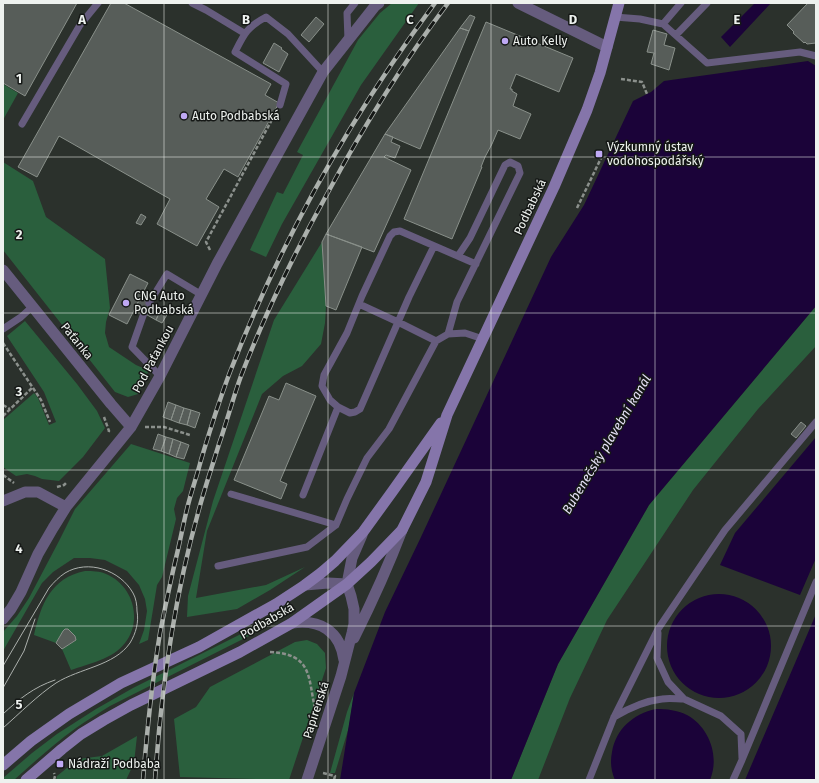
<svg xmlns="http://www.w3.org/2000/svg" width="819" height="783" viewBox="0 0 819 783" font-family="'Fira Sans',sans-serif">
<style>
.green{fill:#2a5f3d}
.water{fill:#1b0339}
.building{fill:#575d59;stroke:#89908a}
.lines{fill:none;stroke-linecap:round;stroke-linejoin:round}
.path{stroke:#8b908c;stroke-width:2.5;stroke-dasharray:4 2;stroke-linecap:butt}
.service{stroke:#665c7e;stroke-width:7}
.minor{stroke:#665c7e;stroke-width:11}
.tertiary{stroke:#665c7e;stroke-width:11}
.secondary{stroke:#8575aa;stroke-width:11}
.tram{stroke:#abb0ac;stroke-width:1}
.rail-casing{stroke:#abb0ac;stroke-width:4.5}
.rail{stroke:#151816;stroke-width:3;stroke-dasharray:9;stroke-linecap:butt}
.grid{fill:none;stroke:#eef2ef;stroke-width:1;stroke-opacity:0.55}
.poi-dot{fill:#bfa9f4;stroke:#151816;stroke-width:1.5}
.labels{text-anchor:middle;stroke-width:3;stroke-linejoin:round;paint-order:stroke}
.poi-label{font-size:12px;fill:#eef2ef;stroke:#151816;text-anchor:start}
.street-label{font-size:12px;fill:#eef2ef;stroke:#151816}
.water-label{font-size:13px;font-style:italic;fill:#e5e0f6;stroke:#151816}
.grid-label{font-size:13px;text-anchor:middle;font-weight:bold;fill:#eef2ef;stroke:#151816;stroke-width:3;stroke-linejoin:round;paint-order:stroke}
</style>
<rect width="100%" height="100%" fill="#2b312c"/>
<path class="green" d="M392,3h27l-58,82 -79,139 -16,33 -16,-7 27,-58 6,2 20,-39 -6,-3 61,-112 22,-27z
M3,84l15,9 -15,27z
M3,162l30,19 13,36 59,42 5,49 -4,14 -1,11 4,14 27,18 7,3 5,4 -10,22 -10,3 -13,-5 -112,-142z
M322,242l4,64 -1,17 -4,21 -19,22 -19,10 -21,18 -55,137 -11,67 70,-13 39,-18 -35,23 -33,19 -50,8 1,-21 25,-95 61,-181z
M816,306v40l-58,63 -65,81 -86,130 -37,78 -32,82h-27l47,-116 91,-159z
M25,321l52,63 20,27 8,17 -22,29 -24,24 -17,-2 -7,-3 -8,-2 -11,2 -13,-9v-47l31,-27 4,5 11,27 7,-3 -12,-30 -37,-56z
M131,444l59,19 -7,28 -6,7 -3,11 2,10 -14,58 -5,8 -9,55 -9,4 5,-14 3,-19 -2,-12 -6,-14 -12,-14 -22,-11 -15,-2h-16l-21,14 -11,11 -39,68v-19l14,-16 12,-18 30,-57 16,-32z
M85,571c7,0 15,0 21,3 27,11 37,46 19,69 -12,16 -37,21 -54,27l-9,-21 13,-8 1,-2 -1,-3 -7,-7h-3l-9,14 -22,-8c7,-31 17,-57 51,-64z
M249,630l2,4v1l-141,71c-11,7 -23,14 -34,22 -22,16 -42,34 -62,52h-11v-2l29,-25 25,-19 39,-25 37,-21z
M307,640l10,4 8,9 1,15 -37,112 -109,-3 -6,-58 22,-12 14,-20 85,-45z
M354,693l-5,34 -14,46h-5l17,-61z
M137,736l-3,27 -8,17h-70l1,-4 21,-17 24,-3z"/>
<path class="water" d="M755,3h16l-41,44 -9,-10z
M808,61l8,5v240l-167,199 -91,159 -47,116h-171l14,-87 31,-81 36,-75 130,-280 33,-52 49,-104 18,-9 13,-11z
M816,437v121l-16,37 -80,-30 15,-32z
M667 646a52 52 0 1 1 104 0a52 52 0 1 1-104 0Z
M816,614v166h-71z
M656,709c11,0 21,1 31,6 22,12 33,41 23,65h-95c-4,-9 -5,-18 -3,-28 4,-23 21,-38 44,-43z"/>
<path class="building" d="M3,3h74l-52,93 -22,-13z
M111,3h13l147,81 -6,11 14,8 -41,74 -14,-8 -18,30 13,8 -22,39 -40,-22 13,-25 -111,-63 -22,41 -19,-10z
M808,3h8v40l-9,1 -2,-2 -1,1 -11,-10 1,-1 -7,-7z
M470,15l5,2 -6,14 -9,-3z
M316,17l8,7 -15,18 -8,-7z
M486,22l87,36 -14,34 -43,-18 -6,15h2v2l5,3 -4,12 18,8 -11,25 -22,-9 -6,14 -7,13 -4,10h1l-30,72 -48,-20z
M460,28l9,3 -49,118 -35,-15z
M653,30l14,4 -3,11 11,3 -6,22 -18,-6 3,-11 -7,-1z
M274,43l8,5 -1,1 7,5 -9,18 -16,-9z
M385,134l8,3 -2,5 9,4 -5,12 -9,-3 -2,2 27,13 -37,82 -48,-18z
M141,214l5,3 -5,8 -5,-2z
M326,234l36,13 -26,63 -10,-4 -4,-64z
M130,274l18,9 -21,41 -18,-9z
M140,298l21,11 -5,11 -21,-12z
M161,309l7,4 -6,10 -6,-3z
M286,383l30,13 -36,85 7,3 -6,15 -47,-19 35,-84 10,4z
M168,402l8,3 -5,15 -8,-3z
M176,405l8,3 -5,15 -8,-3z
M184,408l7,2 -4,15 -8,-2z
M191,410l9,3 -5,15 -8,-3z
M801,422l5,4 -10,12 -5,-4z
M158,434l8,3 -5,14 -8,-2z
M166,437l7,2 -4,15 -8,-3z
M173,439l8,3 -5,15 -7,-3z
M181,442l8,3 -5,14 -8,-2z
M65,629h3l7,7 1,4 -14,9 -6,-6 7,-12z"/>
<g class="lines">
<path class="path" d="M621,79l21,3 5,12
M577,208l26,-54
M210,250l-4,-8 69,-128
M3,343l38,57 9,22
M3,405l7,4
M3,416l30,-29
M104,417l5,14 -1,2
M145,427h19l26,8
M3,475l11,8
M57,487l7,-2 2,-2
M270,652c42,2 38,24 45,57
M323,773l12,3 -1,4
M54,780l1,-4 -1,-3"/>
<path class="service" d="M192,3l14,7 38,23
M615,17l25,2 23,5 18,-21
M663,24l44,39 93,-11 16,4
M676,35l31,-32
M348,40l-1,-27 8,-10
M280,105l6,-21 -51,-32c9,-18 12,-25 31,-35l22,17 35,38
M22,124l58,-99 18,-22
M434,246l-25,51 -49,112 -5,3 -5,1 -12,-6 -8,-7 -8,-14 2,-11 23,-42 15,-37 28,-60 4,-4 6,-1 76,33
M149,303l18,-29 35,21
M359,304l39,18 38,19
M144,313l-12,34 28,29
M3,329l18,-12 12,-11
M448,334l9,-32 63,-129 -2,-7 -8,-4 -5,3 -35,73 -12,18
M231,494l105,31
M303,495l35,-88
M218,566l89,-19 29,-22 11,-26 20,-41 22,-29 47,-88 12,-7 17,-1 18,6
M658,633l-1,25 11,24 16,17 37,17 20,18 1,24
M614,717c15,-9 30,-16 48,-18 7,-1 15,0 22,0
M589,780l25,-63 44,-88 67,-99 91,-108
M733,780l9,-20 74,-178"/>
<path class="minor" d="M518,3l89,44
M3,270l108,134 20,23
M3,501l22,-9h13l28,15
M3,619l8,-10 10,-17 17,-38 15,-26 13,-21 65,-80 29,-51 57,-112 106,-192 52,-66 4,-3"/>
<path class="tertiary" d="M305,585l23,-2 19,1
M292,623c28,-4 48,8 52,37
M354,638c18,-36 34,-71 48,-108
M307,780l34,-104 11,-43 2,-9v-15l-3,-13 -4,-12 5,-26 10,-23"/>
<path class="secondary" d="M3,765l28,-24 38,-27 52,-31 78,-36 77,-43 29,-19 16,-12 14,-12 28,-29 29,-40 49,-69
M26,780l36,-31 19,-15 23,-14 27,-15 109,-53 52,-29 55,-39 24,-22 31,-32 24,-48 21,-67 107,-228 33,-77 13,-37 19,-70"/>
<path class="tram" d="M3,666l46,-78c5,-6 10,-11 16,-15 23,-14 55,-3 68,20 3,5 4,12 4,18 2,11 -1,22 -7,32 -16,23 -50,25 -74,40 -18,12 -36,30 -53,45
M3,688l21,-37 11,-32
M3,714c16,-15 31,-27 52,-34"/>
<g class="rail-casing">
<path id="rail" d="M143,780c4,-49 9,-99 17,-147 5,-25 10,-50 16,-75 4,-16 7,-33 11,-49 4,-17 10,-33 14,-49 9,-30 18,-59 29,-88 51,-132 121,-256 205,-369
M155,780c6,-89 19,-181 43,-267 6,-23 14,-46 21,-69 8,-23 14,-46 22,-68 24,-62 53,-122 85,-180 36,-67 76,-132 122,-193"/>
</g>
<use href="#rail" class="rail"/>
</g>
<path class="grid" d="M164,3v777M328,3v777M491,3v777M655,3v777M3,157h813M3,313h813M3,470h813M3,626h813"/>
<g class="poi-dot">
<circle cx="505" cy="41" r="4"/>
<circle cx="184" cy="116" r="4"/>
<rect x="595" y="150" width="8" height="8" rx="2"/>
<circle cx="126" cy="303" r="4"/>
<rect x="56" y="760" width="8" height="8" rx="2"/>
</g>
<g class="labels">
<g class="poi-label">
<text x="513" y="45">Auto Kelly</text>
<text x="192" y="120">Auto Podbabská</text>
<text x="607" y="151">Výzkumný ústav<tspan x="607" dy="14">vodohospodářský</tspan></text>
<text x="134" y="300">CNG Auto<tspan x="134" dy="14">Podbabská</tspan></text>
<text x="68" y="768">Nádraží Podbaba</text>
</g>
<g class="street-label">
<text transform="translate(530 207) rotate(-65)" y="4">Podbabská</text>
<text transform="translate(77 341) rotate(51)" y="4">Paťanka</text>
<text transform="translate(153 359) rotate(-62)" y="4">Pod Paťankou</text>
<text transform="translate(267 621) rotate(-30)" y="4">Podbabská</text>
<text transform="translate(316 710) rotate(-72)" y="4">Papírenská</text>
</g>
<g class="water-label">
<text transform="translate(606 444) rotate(-59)" y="5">Bubenečský plavební kanál</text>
</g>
</g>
<g class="grid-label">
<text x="82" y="24">A</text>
<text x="246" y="24">B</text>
<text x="410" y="24">C</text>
<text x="573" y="24">D</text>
<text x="737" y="24">E</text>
<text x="19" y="83">1</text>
<text x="19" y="239">2</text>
<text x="19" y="396">3</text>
<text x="19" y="553">4</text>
<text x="19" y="709">5</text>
</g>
<rect width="819" height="783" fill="none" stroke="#eef2ef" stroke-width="8"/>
</svg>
